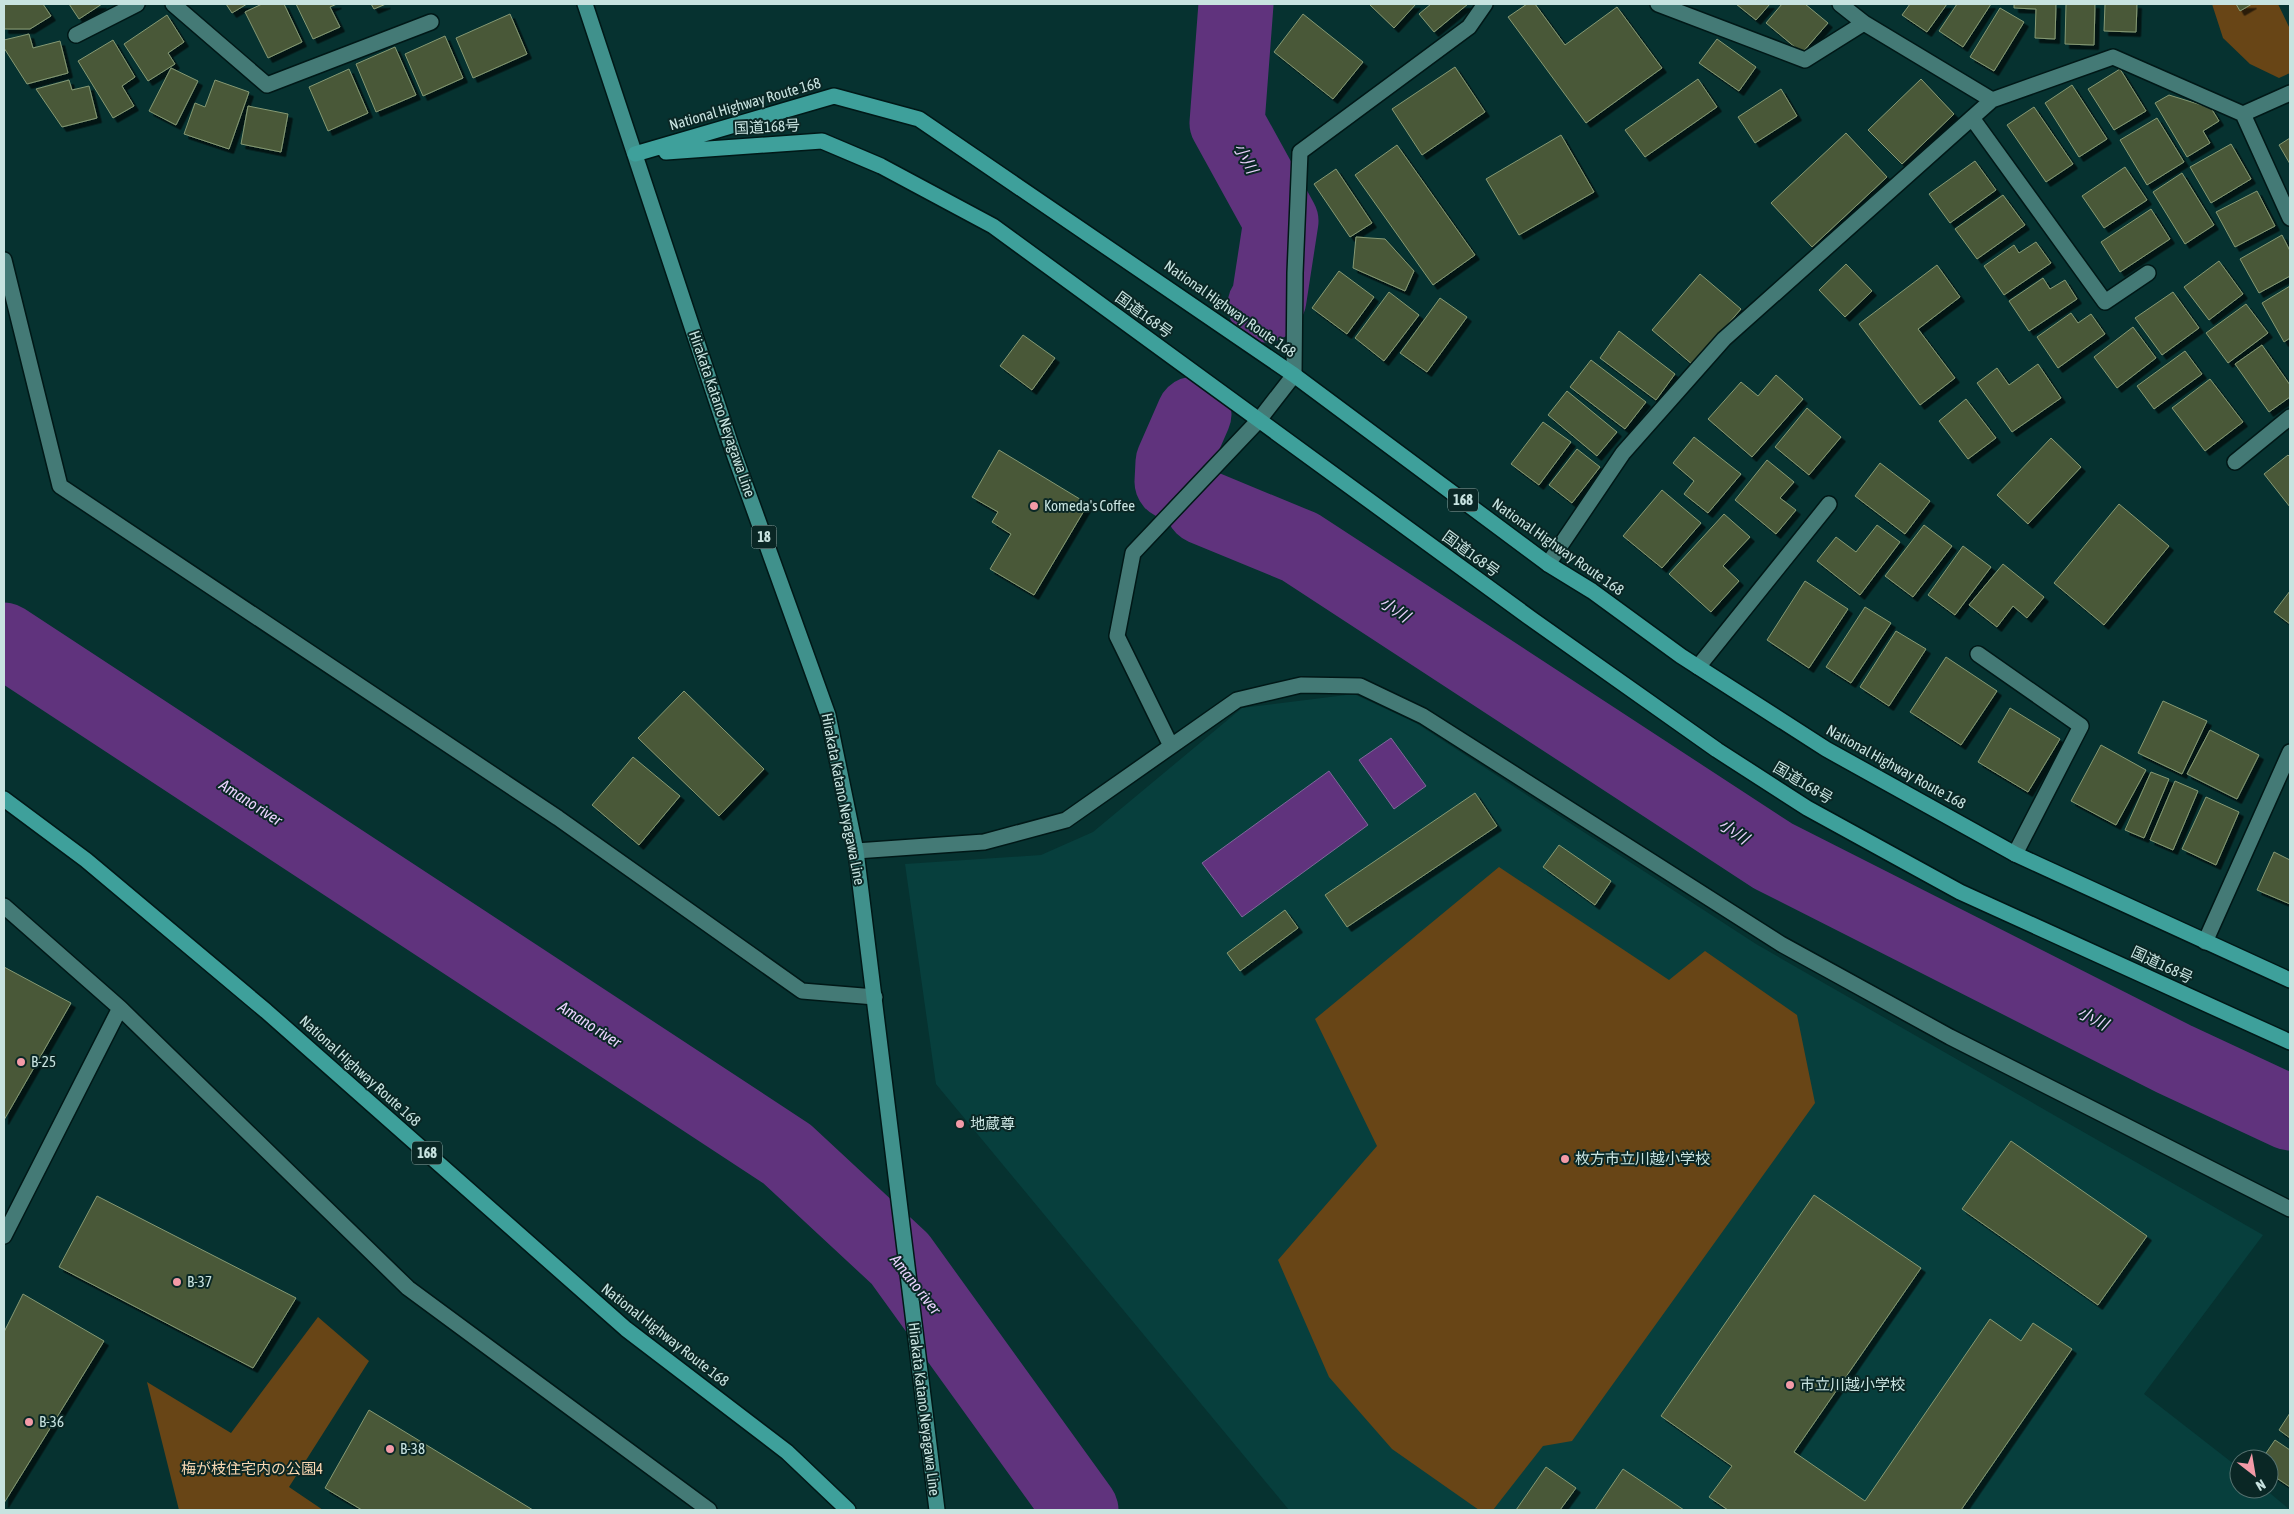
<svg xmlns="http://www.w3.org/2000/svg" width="2294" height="1514" viewBox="0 0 2294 1514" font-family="'Asap Condensed','Noto Sans JP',sans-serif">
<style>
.built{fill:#073f3d}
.green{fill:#684516}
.water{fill:#60337d;stroke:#7f689b}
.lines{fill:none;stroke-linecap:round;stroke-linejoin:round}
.river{stroke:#60337d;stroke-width:75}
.building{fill:#485937;stroke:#869974;filter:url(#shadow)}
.lane-casing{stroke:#001817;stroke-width:18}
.street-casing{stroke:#001817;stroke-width:18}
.primary-casing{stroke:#001817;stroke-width:18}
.highway-casing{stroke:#001817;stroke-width:18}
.lane{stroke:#447a76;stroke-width:15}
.street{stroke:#447a76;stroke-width:15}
.primary{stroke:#40918c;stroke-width:15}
.highway{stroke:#3ea09b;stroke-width:15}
.poi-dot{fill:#f39aa7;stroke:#0a2725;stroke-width:2}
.labels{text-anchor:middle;stroke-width:4;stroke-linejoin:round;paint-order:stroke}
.shield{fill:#0a2725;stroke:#8faba8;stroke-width:1}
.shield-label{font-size:14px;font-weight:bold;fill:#c8e3e0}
.street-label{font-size:15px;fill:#c8e3e0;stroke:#0a2725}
.poi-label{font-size:15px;fill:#c8e3e0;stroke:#0a2725;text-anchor:start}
.park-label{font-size:15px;fill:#f9d7b1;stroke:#0a2725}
.water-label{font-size:16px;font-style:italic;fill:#ead2fd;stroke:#0a2725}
</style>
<defs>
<filter id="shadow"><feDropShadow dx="4.5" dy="4.5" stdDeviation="0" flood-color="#0009"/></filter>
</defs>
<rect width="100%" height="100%" fill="#063230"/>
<path class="built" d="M1354,694l62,29 340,221 507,291 -119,159 95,74v21h26l25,21h-1001l-353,-426 -31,-220 136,-9 52,-23 149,-124z"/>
<path class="green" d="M2212,4h66l12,25v44l-11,5 -29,-14 -27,-26z
M1499,867l170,113 36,-29 92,64 18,88 -243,338 -29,5 -50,64h-14l-87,-61 -63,-72 -51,-117 99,-114 -62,-127z
M318,1317l51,44 -80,126 34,23h-144l-32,-128 84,51z"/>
<path class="water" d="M1391,738l35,48 -32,23 -35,-49z
M1329,771l39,54 -126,92 -40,-54z"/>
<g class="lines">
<path class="river" d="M1236,4l-9,119 54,98 -12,78 -4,6
M1172,482l1,-20 21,-48
M1203,507l97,40 473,309 401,203 116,54
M4,640l783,514 113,105 181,251"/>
</g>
<path class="building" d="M4,4h39l8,12 -21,13h-26z
M69,4h33l-23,15z
M226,4h21l-15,9z
M262,4h22l18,38 -34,16 -23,-46z
M296,4h41l-7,3 10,20 -27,12z
M371,4h15l-12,5z
M1369,4h47l-22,24z
M1431,4h37l-34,28 -15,-18z
M1527,4h8l30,41 52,-38 45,61 -76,55 -78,-106z
M1736,4h34l-14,16z
M1782,4h23l23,19 -26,30 -36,-30z
M1910,4h37l-20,28 -25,-17z
M1957,4h34l-28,43 -24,-16z
M2014,4h42l-1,35 -20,-1 1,-29 -22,-1z
M2066,4h29l-1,41 -29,-1z
M2105,4h32l-1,28 -32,-1z
M2236,4h16l-12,7z
M2000,8l24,14 -30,49 -24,-14z
M510,14l17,40 -54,24 -17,-40z
M1303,14l60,48 -30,37 -59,-47z
M167,15l17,27 -16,11 7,11 -27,17 -24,-37z
M29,34l4,14 27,-7 8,32 -41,11 -23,-36v-8z
M445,36l18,42 -40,18 -18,-42z
M1717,39l39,28 -17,24 -40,-28z
M113,40l22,37 -13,9 12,20 -21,12 -35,-57z
M395,47l21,48 -40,17 -20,-48z
M1455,67l30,45 -63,43 -30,-46z
M171,68l27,13 -22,44 -27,-14z
M349,69l19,44 -40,18 -19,-44z
M2120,69l26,42 -32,19 -26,-41z
M1698,79l19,28 -72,50 -20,-27z
M1921,79l33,35 -52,50 -34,-34z
M69,80l3,10 17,-4 8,32 -35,9 -26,-38z
M215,80l34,12 -20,57 -45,-15 11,-31 10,4z
M2072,85l35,54 -28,18 -34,-54z
M1781,89l16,27 -42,27 -17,-26z
M2169,95l42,13 8,13 -16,10 7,12 -23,14 -32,-54z
M248,106l40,8 -7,38 -40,-8z
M2034,107l39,57 -27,18 -39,-57z
M2157,118l27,44 -37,23 -27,-45z
M1846,133l41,44 -75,70 -41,-44z
M1561,135l33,57 -75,43 -33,-56z
M2290,138v26l-11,-19z
M2231,144l20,35 -40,24 -21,-36z
M1397,145l78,110 -42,30 -78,-110z
M1975,161l21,29 -46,33 -21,-29z
M2125,167l22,33 -43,28 -22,-32z
M1336,169l36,54 -22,14 -36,-53z
M2182,173l32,52 -29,19 -32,-52z
M2257,191l18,35 -40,21 -19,-35z
M2003,195l22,30 -48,34 -22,-30z
M2151,209l19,30 -50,33 -19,-30z
M2282,235l8,16v25l-31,17 -19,-34z
M1356,237l29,2 29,32 -9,20 -52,-23z
M2036,242l15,21 -47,32 -20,-29 30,-21 5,8z
M2219,261l24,33 -34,26 -25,-33z
M1846,264l26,27 -27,26 -26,-27z
M1937,265l23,32 -42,32 37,49 -35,27 -61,-81z
M1339,271l35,26 -27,37 -35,-26z
M1700,274l41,35 -48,56 -41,-35z
M2043,278l7,11 15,-9 12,19 -48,32 -20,-30z
M2290,286v52l-6,4 -22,-39z
M1389,292l30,23 -35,46 -29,-23z
M2173,292l26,36 -37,27 -27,-37z
M1440,298l27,19 -40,55 -27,-19z
M2246,304l22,29 -40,30 -22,-30z
M2071,313l7,10 13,-9 14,20 -47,34 -21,-31z
M2133,327l23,31 -39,30 -23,-31z
M1619,331l56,43 -19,26 -56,-42z
M1023,335l32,23 -23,32 -32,-24z
M2262,345l28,40v12l-21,15 -34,-48z
M2185,351l17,23 -48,35 -17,-23z
M1591,360l55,42 -21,27 -55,-42z
M2038,364l23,34 -49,34 -35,-49 20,-15 12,17z
M1776,375l27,24 -51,58 -44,-38 33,-37 17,14z
M2210,379l33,43 -38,29 -33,-43z
M1567,391l50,41 -20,24 -49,-41z
M1966,399l30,39 -28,21 -29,-38z
M1807,408l34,29 -32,38 -34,-28z
M1543,422l28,20 -32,43 -28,-21z
M1694,437l47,37 -33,39 -24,-19 10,-13 -21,-18z
M2051,438l30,29 -53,57 -31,-29z
M1577,449l23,18 -28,36 -23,-18z
M999,450l89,54 -54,91 -44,-26 21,-35 -19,-12 6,-10 -26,-15z
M2288,455l2,2v50l-26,-33z
M1767,460l27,22 -14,16 16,12 -20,24 -41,-34z
M1880,463l50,38 -25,33 -50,-38z
M1662,490l39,33 -39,45 -39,-32z
M2119,504l50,42 -65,79 -50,-42z
M1724,514l26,23 -27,29 16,15 -28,31 -42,-38z
M1877,525l23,17 -40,53 -43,-34 19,-24 20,15z
M1924,525l28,21 -39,51 -28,-21z
M1963,546l28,21 -36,48 -27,-20z
M2003,564l41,33 -17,21 -14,-12 -16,21 -28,-22z
M1805,581l43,28 -39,59 -42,-28z
M2290,591v33l-16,-12z
M1865,607l26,16 -40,60 -25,-16z
M1896,631l30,18 -37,57 -29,-19z
M1946,657l51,34 -36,54 -51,-33z
M684,691l80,78 -45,47 -81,-78z
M2163,701l44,20 -25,53 -44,-21z
M2010,708l50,31 -32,53 -50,-30z
M2210,730l49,25 -22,44 -50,-25z
M2101,745l45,25 -30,55 -45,-24z
M633,757l47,39 -41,49 -47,-40z
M2151,772l18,7 -25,59 -19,-8z
M2175,781l23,10 -25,59 -23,-10z
M1475,793l22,33 -150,101 -22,-32z
M2206,797l33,15 -23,53 -34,-16z
M1559,845l52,36 -16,24 -52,-38z
M2274,852l16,8v44l-33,-14z
M1285,910l13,18 -58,43 -13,-18z
M4,967l67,36 -67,117z
M2011,1141l136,95 -49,69 -136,-96z
M1814,1195l107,73 -127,184 71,49 125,-182 31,22 12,-18 39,26 -111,161h-233l-19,-13 23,-31 -71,-50z
M97,1196l199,102 -43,70 -194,-101z
M23,1294l81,47 -100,162v-171z
M369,1410l164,100h-171l-37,-22z
M2290,1413v25l-11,-8z
M2275,1440l15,10v37l-21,-14v-14h-7z
M1546,1467l30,21 -16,22h-44z
M1623,1469l61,41h-89z"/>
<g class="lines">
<g class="lane-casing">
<path id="lane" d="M76,35l61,-31"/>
</g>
<g class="street-casing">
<path id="street" d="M173,4l94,81 164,-63
M1658,4l147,56 59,-37 128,77
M1840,4l24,19
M2243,114l47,104
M1972,118l133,184 43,-29
M4,260l56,226 498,332 244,173 73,6
M2235,462l55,-45
M1548,564l75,-111 101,-114 268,-239 121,-43 130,57 47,-21
M1978,654l103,72 -66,128
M1698,667l131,-163
M1171,746l-54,-110 16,-83 126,-133 35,-45 1,-102 5,-121 169,-125 16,-23
M856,851l128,-9 82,-22 171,-120 64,-15 59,1 63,30 358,228 169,93 340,172
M4,906l116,102 288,280 301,222
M2205,942l85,-190
M4,1236l116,-228"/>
</g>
<g class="primary-casing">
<path id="primary" d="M585,4l148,447 95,264 28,136 81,659"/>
</g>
<g class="highway-casing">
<path id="highway" d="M666,152l156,-11 59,25 112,60 540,394 184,130 90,58 153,84 330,150
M635,154l199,-58 85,23 375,256 254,189 44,27 89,65 145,93 189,105 275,126
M4,799l82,61 180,151 360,318 161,123 61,58"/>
</g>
<use href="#lane" class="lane"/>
<use href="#street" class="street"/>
<use href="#primary" class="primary"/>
<use href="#highway" class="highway"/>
</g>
<g class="poi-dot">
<circle cx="1034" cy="506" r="5"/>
<circle cx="21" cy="1062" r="5"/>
<circle cx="960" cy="1124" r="5"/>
<circle cx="1565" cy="1159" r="5"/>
<circle cx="177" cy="1282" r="5"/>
<circle cx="1790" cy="1385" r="5"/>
<circle cx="29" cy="1422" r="5"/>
<circle cx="390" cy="1449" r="5"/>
</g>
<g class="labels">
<g class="shield">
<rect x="1448" y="488.5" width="30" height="23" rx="4"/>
<rect x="751.5" y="525.5" width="25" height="23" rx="4"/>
<rect x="412" y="1141.5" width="30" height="23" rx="4"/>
</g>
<g class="shield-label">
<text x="1463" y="505">168</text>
<text x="764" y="542">18</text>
<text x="427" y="1158">168</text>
</g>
<g class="street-label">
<text transform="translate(745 104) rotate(-16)" y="5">National Highway Route 168</text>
<text transform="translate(767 127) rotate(-3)" y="5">国道168号</text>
<text transform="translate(1230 309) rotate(35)" y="5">National Highway Route 168</text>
<text transform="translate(1144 315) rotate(36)" y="5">国道168号</text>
<text transform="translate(722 414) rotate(71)" y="5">Hirakata Katano Neyagawa Line</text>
<text transform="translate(1558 547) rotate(35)" y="5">National Highway Route 168</text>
<text transform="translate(1471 554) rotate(36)" y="5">国道168号</text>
<text transform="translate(1896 767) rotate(29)" y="5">National Highway Route 168</text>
<text transform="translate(1803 783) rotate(31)" y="5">国道168号</text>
<text transform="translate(843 799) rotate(79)" y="5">Hirakata Katano Neyagawa Line</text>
<text transform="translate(2162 965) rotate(25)" y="5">国道168号</text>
<text transform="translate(360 1071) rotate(42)" y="5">National Highway Route 168</text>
<text transform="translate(665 1335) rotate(38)" y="5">National Highway Route 168</text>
<text transform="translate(924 1409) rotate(83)" y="5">Hirakata Katano Neyagawa Line</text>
</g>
<g class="poi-label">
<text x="1044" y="511">Komeda's Coffee</text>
<text x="31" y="1067">B-25</text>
<text x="970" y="1129">地蔵尊</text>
<text x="1575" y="1164">枚方市立川越小学校</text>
<text x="187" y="1287">B-37</text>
<text x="1800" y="1390">市立川越小学校</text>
<text x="39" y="1427">B-36</text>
<text x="400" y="1454">B-38</text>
</g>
<g class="park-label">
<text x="252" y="1474">梅が枝住宅内の公園4</text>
</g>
<g class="water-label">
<text transform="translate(1246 158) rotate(61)" y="6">小川</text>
<text transform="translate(1395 609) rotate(33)" y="6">小川</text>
<text transform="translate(251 802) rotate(33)" y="6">Amano river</text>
<text transform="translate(1734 831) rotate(33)" y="6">小川</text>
<text transform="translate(2093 1018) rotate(27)" y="6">小川</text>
<text transform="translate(590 1024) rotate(33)" y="6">Amano river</text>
<text transform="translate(916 1284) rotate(52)" y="6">Amano river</text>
</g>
</g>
<rect width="2294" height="1514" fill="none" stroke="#c8e3e0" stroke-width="10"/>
<g transform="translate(2254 1474) rotate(149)"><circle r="24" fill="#0a2725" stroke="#567270"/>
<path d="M0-4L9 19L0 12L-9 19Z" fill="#f39aa7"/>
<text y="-8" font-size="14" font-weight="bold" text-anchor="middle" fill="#c8e3e0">N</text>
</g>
</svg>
